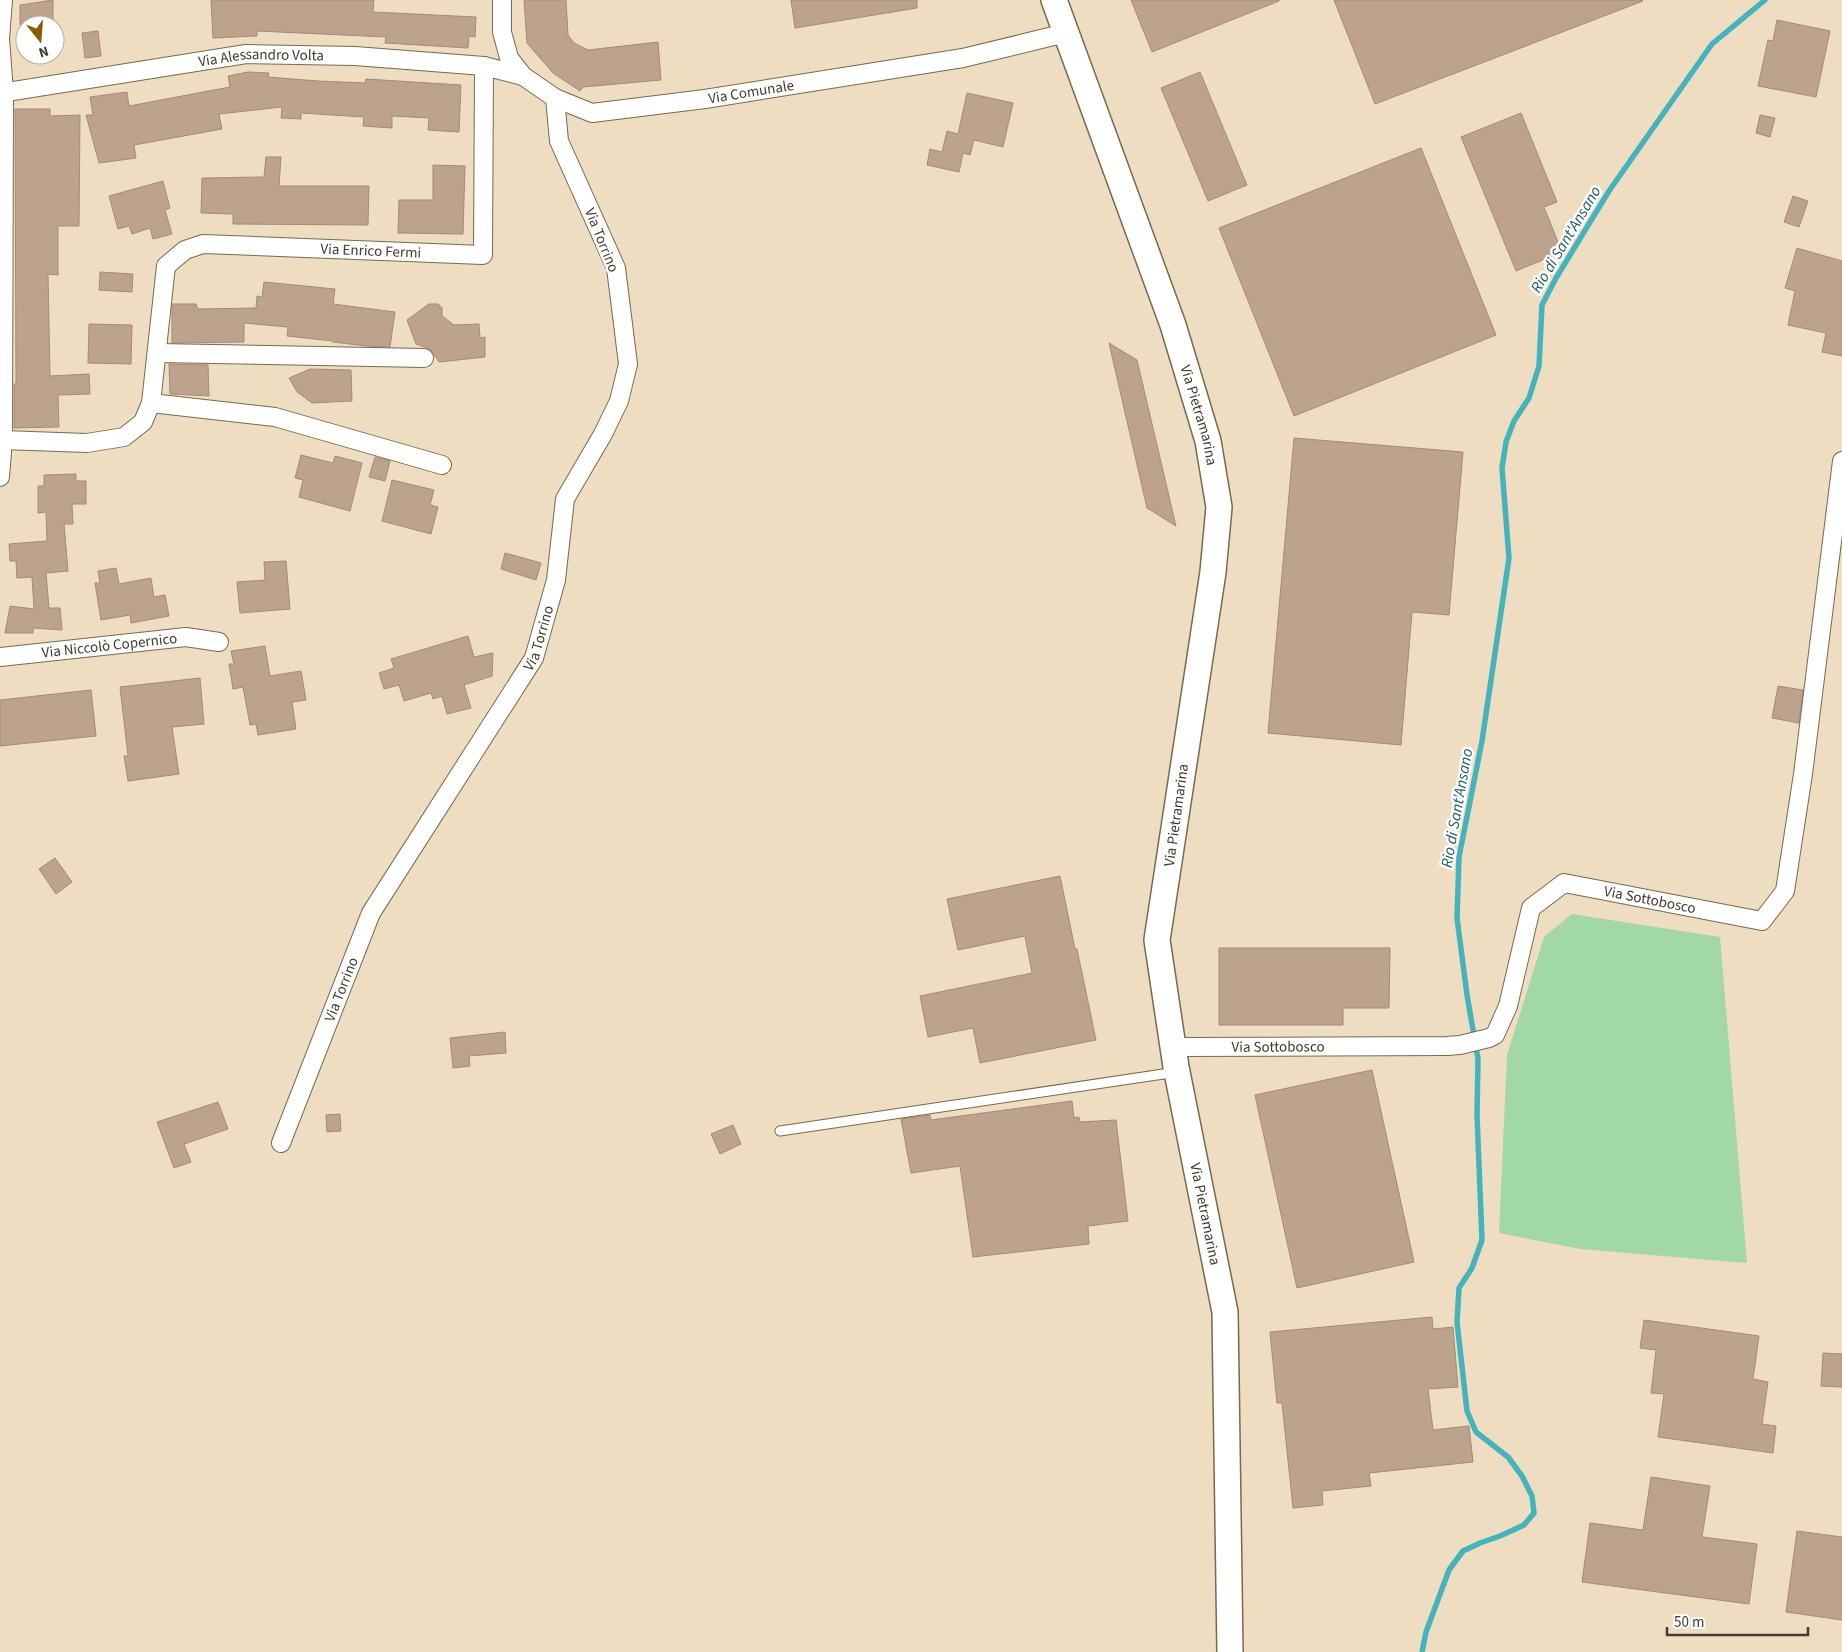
<svg xmlns="http://www.w3.org/2000/svg" width="1842" height="1652" viewBox="0 0 1842 1652" font-family="'Source Sans 3',sans-serif">
<style>
.green{fill:#a2d7a7}
.lines{fill:none;stroke-linecap:round;stroke-linejoin:round}
.stream{stroke:#44b3bc;stroke-width:5.5}
.building{fill:#bda38e;stroke:#a48b76}
.lane-casing{stroke:#78694f;stroke-width:11}
.street-casing{stroke:#78694f;stroke-width:20}
.secondary-casing{stroke:#78694f;stroke-width:28}
.lane{stroke:#fff;stroke-width:9}
.street{stroke:#fff;stroke-width:18}
.secondary{stroke:#fff;stroke-width:25}
.labels{text-anchor:middle;stroke-width:5;stroke-linejoin:round;paint-order:stroke}
.street-label{font-size:15px;fill:#423b2f;stroke:#fff}
.water-label{font-size:16px;font-style:italic;fill:#1e5b60;stroke:#fff}
</style>
<rect width="100%" height="100%" fill="#eeddc0"/>
<path class="green" d="M1572,914l148,23 27,326 -167,-14 -81,-16 8,-178 37,-118z"/>
<g class="lines">
<path class="stream" d="M1422,1652l4,-20 23,-62 14,-19 17,-8 20,-7 24,-11 10,-12 -2,-17 -10,-20 -14,-19 -32,-25 -9,-21 -10,-89 2,-34 13,-20 10,-28 -5,-125 1,-56 -11,-64 -10,-77 2,-61 23,-116 27,-183 -7,-90 4,-26 8,-21 15,-23 10,-32 3,-61 14,-27 53,-87 103,-147 53,-44"/>
</g>
<path class="building" d="M53,0v25h-33v-20z
M211,0h163l-1,12 103,5 -1,20 -6,-1 -1,12 -83,-5 1,-6 -129,-6v5l-44,2z
M524,0h42l2,35 6,8 14,7 70,-8 3,38 -78,7 -3,4 -27,-18 -26,-30z
M791,0h126v8l-122,20z
M1131,0h148v1l-127,51z
M1334,0h308l1,1 -268,103z
M1777,20l53,11 -14,66 -58,-11 10,-46 5,1z
M98,31l3,25 -16,2 -3,-25z
M248,72l21,1 -1,4 50,4 47,2 1,-4 95,6 -2,47 -31,-2 1,-12 -37,-2v12l-29,-2 1,-9 -63,-4v6l-20,-1 1,-11 -63,7 3,15 -88,16 2,13 -37,5 -13,-48h7l-3,-18 37,-5 2,14 101,-19 -2,-11z
M1200,72l47,113 -39,16 -47,-113z
M967,93l46,10 -10,44 -29,-7 -4,15 -7,-2 -4,19 -32,-7 3,-16 12,3 5,-21 11,3z
M15,109h35v7l30,-1 -1,111h-21v49l-10,-1 2,102 39,-2 1,20 -32,1 1,32 -45,1v-44h2z
M1521,113l36,89 -13,5 18,45 -46,19 -55,-134z
M1760,115l15,3 -5,19 -14,-4z
M1421,148l75,187 -202,81 -75,-188z
M266,157h15l-2,29h90l-1,39 -135,-1v-10l-32,-1 1,-35 62,-1z
M433,165l32,1 -2,68 -65,-1 1,-33h34z
M163,181l7,27 -5,2 7,24 -19,5 -3,-11 -18,6 -3,-8 -11,3 -9,-33z
M1793,196l15,5 -9,26 -15,-5z
M1797,248l45,13v95l-20,-4 4,-19 -38,-8 7,-34 -10,-3z
M100,272l33,2 -1,18 -33,-2z
M264,282l71,7 -2,15 62,8 -5,35 -24,-1 -33,-4v-1l-46,-5 1,-9 -44,-4v19l-72,1v-39h24l2,5 58,-1 1,-12 5,1z
M429,304h9l4,4v8l12,9 25,-1 1,14 5,-1v20l-46,5 -9,-13 -14,-5 -9,-24z
M89,324l43,1 -1,39 -43,-1z
M1109,343l28,17 39,166 -29,-18z
M169,364l39,1 1,31 -39,-2z
M310,369l41,1 1,31 -40,2 -15,-11 -8,-14z
M1294,438l169,14 -14,163 -37,-3 -11,133 -133,-12z
M301,455l32,8 2,-7 27,7 -12,48 -51,-14 4,-17 -8,-2z
M375,457l15,4 -5,20 -16,-4z
M76,474v7h10v23h-14l1,20h-9l4,47 -22,2 3,35h11l2,22 -29,-2v5h-28l5,-27 24,3 -2,-32 -15,1 -1,-17h-6l-1,-17 38,-3 -1,-29 -8,1v-27h6v-11z
M392,480l42,10 -4,15 8,2 -7,27 -49,-13z
M505,553l36,10 -5,17 -35,-11z
M286,561l4,48 -50,4 -3,-31 28,-2 -1,-18z
M116,568l3,16 32,-6 3,19 11,-2 4,21 -38,7 -1,-8 -29,5 -6,-37h5l-2,-12z
M468,636l6,21 19,-4 -1,23 -28,9 7,23 -24,6 -5,-18 -9,3 -2,-6 -27,8 -5,-16 -15,4 -5,-16 15,-5 -3,-9z
M265,646l5,30 31,-5 5,29 -14,2 4,27 -38,6 -2,-11 -6,1 -7,-38 -10,2 -4,-25h5l-3,-13z
M200,678l4,46 -32,3 7,47 -51,7 -4,-25h4l-8,-69z
M1778,686l25,4 -4,33 -27,-5z
M91,690l5,46 -96,10v-46z
M55,858l17,24 -16,12 -17,-25z
M1060,876l15,73h2l19,91 -116,23 -7,-35 -45,9 -8,-41 112,-23 -7,-37 -67,14 -11,-51z
M1219,948h171l-1,60h-46v17h-124z
M505,1032l1,21 -37,3 1,10 -17,2 -3,-30z
M1372,1070l42,192 -117,26 -42,-193z
M1072,1101l2,17 5,-1 1,5 36,-2 12,101 -40,5 1,18 -116,13 -13,-91 -49,7 -10,-54 29,-4 1,5z
M218,1102l10,27 -44,15 7,18 -17,6 -17,-46z
M340,1114l1,17 -14,1 -1,-17z
M733,1125l8,19 -21,10 -9,-20z
M1432,1317l1,12 20,-2 5,60 -30,2 5,41 36,-4 4,36 -104,11 2,13 -49,5 1,14 -30,3 -11,-105h-5l-7,-71z
M1644,1320l115,16 -6,43 15,3 -6,42 14,2 -3,27 -115,-16 6,-43 -13,-1 5,-43 -16,-2z
M1823,1353l19,1v33l-21,-1z
M1651,1477l59,9 -8,51 55,7 -8,60 -167,-22 8,-59 53,7z
M1797,1531l45,6v83l-56,-8z"/>
<g class="lines">
<g class="lane-casing">
<path id="lane" d="M780,1131l397,-59"/>
</g>
<g class="street-casing">
<g id="street">
<path id="s1" d="M502,0v32l7,26 14,18 32,22 37,15 113,-14 258,-41 103,-25"/>
<path id="s2" d="M0,93l246,-39 109,2 129,10 39,10"/>
<path d="M157,353l267,5"/>
<path d="M151,403l124,14 167,48"/>
<path id="s3" d="M3,440l84,3 37,-6 19,-15 8,-19 15,-137 19,-16 18,-6 280,11 1,-189"/>
<path d="M0,477l3,-37 1,-348 -4,-53 3,-39"/>
<path id="s4" d="M0,657l186,-20 33,5"/>
<path id="s5" d="M1173,1047l274,-1 13,-1 29,-7 6,-3 13,-29 23,-98 33,-25 198,38 23,-30 18,-117 39,-313"/>
<path id="s6" d="M281,1143l90,-230 163,-255 22,-78 9,-81 38,-65 16,-33 9,-37 -12,-96 -57,-127 -4,-43"/>
</g>
</g>
<g class="secondary-casing">
<g id="secondary">
<path id="s7" d="M1054,0l119,325 35,116 11,66 -6,65 -56,368 19,127 49,245 5,340"/>
</g>
</g>
<use href="#lane" class="lane"/>
<use href="#street" class="street"/>
<use href="#secondary" class="secondary"/>
</g>
<g class="labels">
<g class="street-label">
<text dy="5" stroke="none"><textPath href="#s2" startOffset="264">Via Alessandro Volta</textPath></text>
<text dy="5" stroke="none"><textPath href="#s1" startOffset="321">Via Comunale</textPath></text>
<text transform="translate(602 240) rotate(68)" y="5">Via Torrino</text>
<text dy="5" stroke="none"><textPath href="#s3" startOffset="516">Via Enrico Fermi</textPath></text>
<text dy="5" stroke="none"><textPath href="#s7" startOffset="440">Via Pietramarina</textPath></text>
<text dy="5" stroke="none"><textPath href="#s6" startOffset="570">Via Torrino</textPath></text>
<text dy="5" stroke="none"><textPath href="#s4" startOffset="110">Via Niccolò Copernico</textPath></text>
<text transform="translate(1176 815) rotate(-82)" y="5">Via Pietramarina</text>
<text dy="5" stroke="none"><textPath href="#s5" startOffset="585">Via Sottobosco</textPath></text>
<text dy="5" stroke="none"><textPath href="#s6" startOffset="165">Via Torrino</textPath></text>
<text dy="5" stroke="none"><textPath href="#s5" startOffset="105">Via Sottobosco</textPath></text>
<text dy="5" stroke="none"><textPath href="#s7" startOffset="1250">Via Pietramarina</textPath></text>
</g>
<g class="water-label">
<text transform="translate(1565 239) rotate(-59)" y="6">Rio di Sant'Ansano</text>
<text transform="translate(1456 808) rotate(-80)" y="6">Rio di Sant'Ansano</text>
</g>
</g>
<g transform="translate(40 40) rotate(163)"><circle r="24" fill="#ffffff" stroke="#b3b1ac"/>
<path d="M0-4L9 19L0 12L-9 19Z" fill="#895b00"/>
<text y="-8" font-size="14" font-weight="bold" text-anchor="middle" fill="#423b2f">N</text>
</g>
<path d="M1667 1627v8h141v-8" fill="none" stroke="#423b2f" stroke-width="2.5"/>
<text x="1674" y="1627" font-size="15" fill="#423b2f" stroke="#ffffff" stroke-width="4" paint-order="stroke">50 m</text>
</svg>
